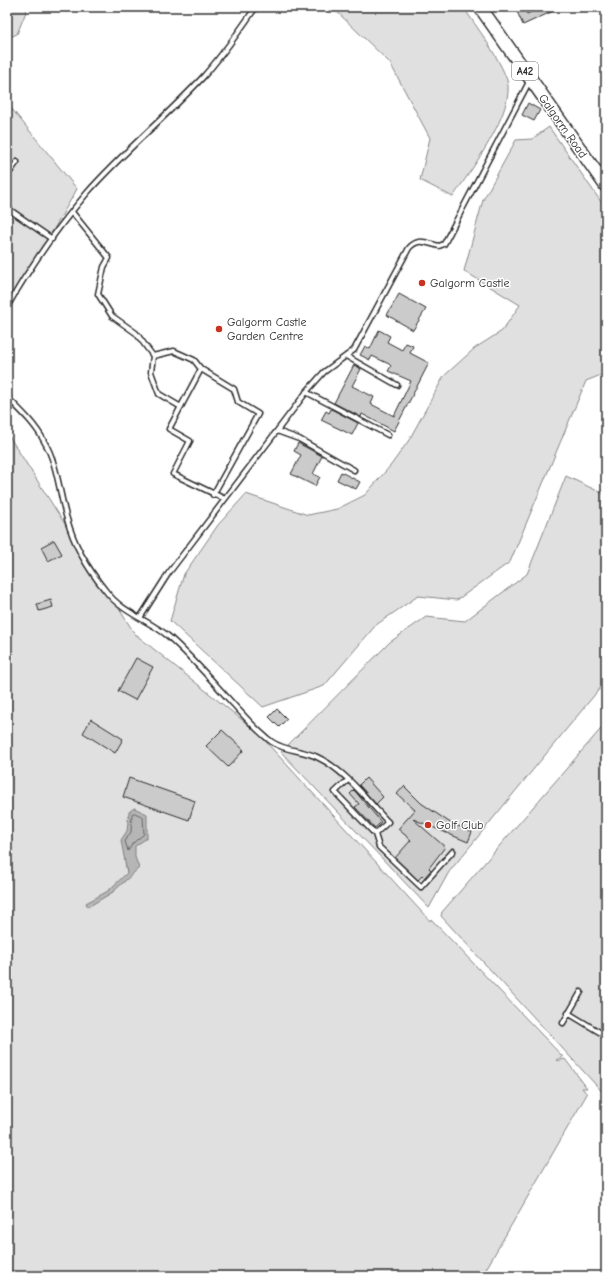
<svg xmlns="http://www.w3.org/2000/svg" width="613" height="1283" viewBox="0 0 613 1283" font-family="'Comic Neue',sans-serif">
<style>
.green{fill:#e0e0e0;stroke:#868686}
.water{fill:#b6b6b6;stroke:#7e7e7e}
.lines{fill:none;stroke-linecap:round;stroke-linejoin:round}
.shore{stroke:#636363;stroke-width:1}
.building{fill:#cbcbcb;stroke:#2b2b2b}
.lane-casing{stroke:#2b2b2b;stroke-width:7}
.primary-casing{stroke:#2b2b2b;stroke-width:15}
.lane{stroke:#fff;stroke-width:4}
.primary{stroke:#fff;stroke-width:12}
.poi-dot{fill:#c8321e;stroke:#fff;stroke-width:1.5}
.labels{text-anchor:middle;stroke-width:3;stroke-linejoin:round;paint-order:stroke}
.shield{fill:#fff;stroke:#6b6b6b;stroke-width:1}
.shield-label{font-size:11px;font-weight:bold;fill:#2b2b2b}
.street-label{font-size:12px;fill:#2b2b2b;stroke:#fff}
.poi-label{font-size:12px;fill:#2b2b2b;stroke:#fff;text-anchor:start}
</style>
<rect width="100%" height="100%" fill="#fff"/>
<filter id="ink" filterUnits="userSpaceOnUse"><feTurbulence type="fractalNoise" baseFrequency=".025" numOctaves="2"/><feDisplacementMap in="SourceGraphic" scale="8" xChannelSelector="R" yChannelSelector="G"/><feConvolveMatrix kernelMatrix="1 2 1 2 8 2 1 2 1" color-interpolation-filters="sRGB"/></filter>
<g filter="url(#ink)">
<path class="green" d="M7,7h21l-11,27 -7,3 -3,16z
M332,7h131c14,20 36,50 44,73 9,31 -37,91 -54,117l-33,-17 10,-42 -40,-75z
M7,103l70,86 -70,121z
M549,127l57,82v164l-20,8 -76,181 -53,38 -39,-4 -42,29 -52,61 -61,21 -93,-86 14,-47 34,-49 28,-31 62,21 29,-6 28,-14 26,-30 18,-25 35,-64 31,-28 27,-17 18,-26 -56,-34 19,-71 33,-60 16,-1z
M7,433l128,201 121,97 174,190 1,-2 132,138 -7,3 1,1 8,-2 22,29h-5l5,6 -105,182h-475z
M566,476l40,19v186l-157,191 -20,36 -148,-156 109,-110 36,-25 39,4 62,-47z
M606,723v373l-165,-180 1,-4z"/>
<path class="water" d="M134,808l13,6v24l-12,8v11l4,11 -26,24 -25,15 -2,-4 22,-12 19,-18 -6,-33 6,-9 2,-19z"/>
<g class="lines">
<path class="shore" d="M135,813l8,4 1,17 -11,9 -5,8 -3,-10 6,-9 1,-18z"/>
</g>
<path class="building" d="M515,7h8l4,7 14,-7h21l-39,18z
M528,103l12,7 -6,11 -12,-6z
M399,294l27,15 -13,21 -26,-15z
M379,330l11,6 -3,6 15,8 4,-7 7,3 -3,7 19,10 -35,68 -32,-17 -1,3 -27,-14 20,-38 7,4 -9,17 22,11 -3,7 23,12 17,-35 -23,-10 3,-5 -2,-2 -17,-8 -2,4 -10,-5 5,-9 5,3z
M331,409l27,14 -6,12 -31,-15 5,-9 3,2z
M298,443l24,13 -9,18 7,3 -5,9 -24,-12 10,-19 -7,-4z
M341,472l19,10 -4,7 -19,-9z
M54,540l8,14 -14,7 -7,-14z
M51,600l2,7 -14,4 -2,-7z
M136,658l17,9 -18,33 -17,-9z
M277,709l10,10 -8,8 -10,-10z
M91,719l32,20 -8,14 -32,-20z
M222,730l22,20 -16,17 -22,-21z
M129,778l66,23 -6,19 -66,-23z
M366,778l17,19 -7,7 -17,-19z
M404,786l17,17 28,19 23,10 -4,10 -55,-23 32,28 -16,21 2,2 -7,8 -2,-2 -4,4 -23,-22 16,-18 -13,-11 17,-19 -18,-16z
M354,790l27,32 -6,6 -20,-21 4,-3 -9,-10z"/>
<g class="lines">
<g class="lane-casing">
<path id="lane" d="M7,176l10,-14
M7,208l45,31
M72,212l37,46 -5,9 -6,27 14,22 24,17 17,23 21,-5 20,9 7,9 -32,60 21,12 -17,33 52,25
M7,307c23,-40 50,-79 80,-114 36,-41 79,-76 116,-116 20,-22 36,-46 53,-70
M153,356l-2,16 8,22 22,13
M346,356l51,29
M201,369l33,20 4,13 20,12 -45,81
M306,392l82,43
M7,397c14,14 28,27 37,44 14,24 15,52 23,78 7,26 21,50 38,71 17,23 42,29 63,46 24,21 45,46 67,70 11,12 23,26 37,36 13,9 31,8 45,15 28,13 50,43 71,65l-13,12 4,13 42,40 32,-36
M277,431l22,8 55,31
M140,618l28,-44 140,-184 16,-18 30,-22 55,-102c10,-11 17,-5 30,-2l5,-2 85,-162
M348,780l-13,12 40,42
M568,1013l38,23
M563,1023l18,-31"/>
</g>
<g class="primary-casing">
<path id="primary" d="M480,7l126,179"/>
</g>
<use href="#lane" class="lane"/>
<use href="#primary" class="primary"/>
</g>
</g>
<g class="poi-dot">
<circle cx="422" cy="283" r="4"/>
<circle cx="219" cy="329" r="4"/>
<circle cx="428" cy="825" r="4"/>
</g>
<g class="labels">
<rect class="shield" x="512" y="62" width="26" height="18" rx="3"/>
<g class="shield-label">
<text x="525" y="75">A42</text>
</g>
<g class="street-label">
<text transform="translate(563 126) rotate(55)" y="4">Galgorm Road</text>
</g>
<g class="poi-label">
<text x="430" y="287">Galgorm Castle</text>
<text x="227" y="326">Galgorm Castle<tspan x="227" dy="14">Garden Centre</tspan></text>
<text x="436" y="829">Golf Club</text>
</g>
</g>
<rect width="613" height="1283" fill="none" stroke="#fff" stroke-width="24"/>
<rect x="12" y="12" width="589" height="1259" fill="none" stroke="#2b2b2b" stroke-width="1.5" filter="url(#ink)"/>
</svg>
